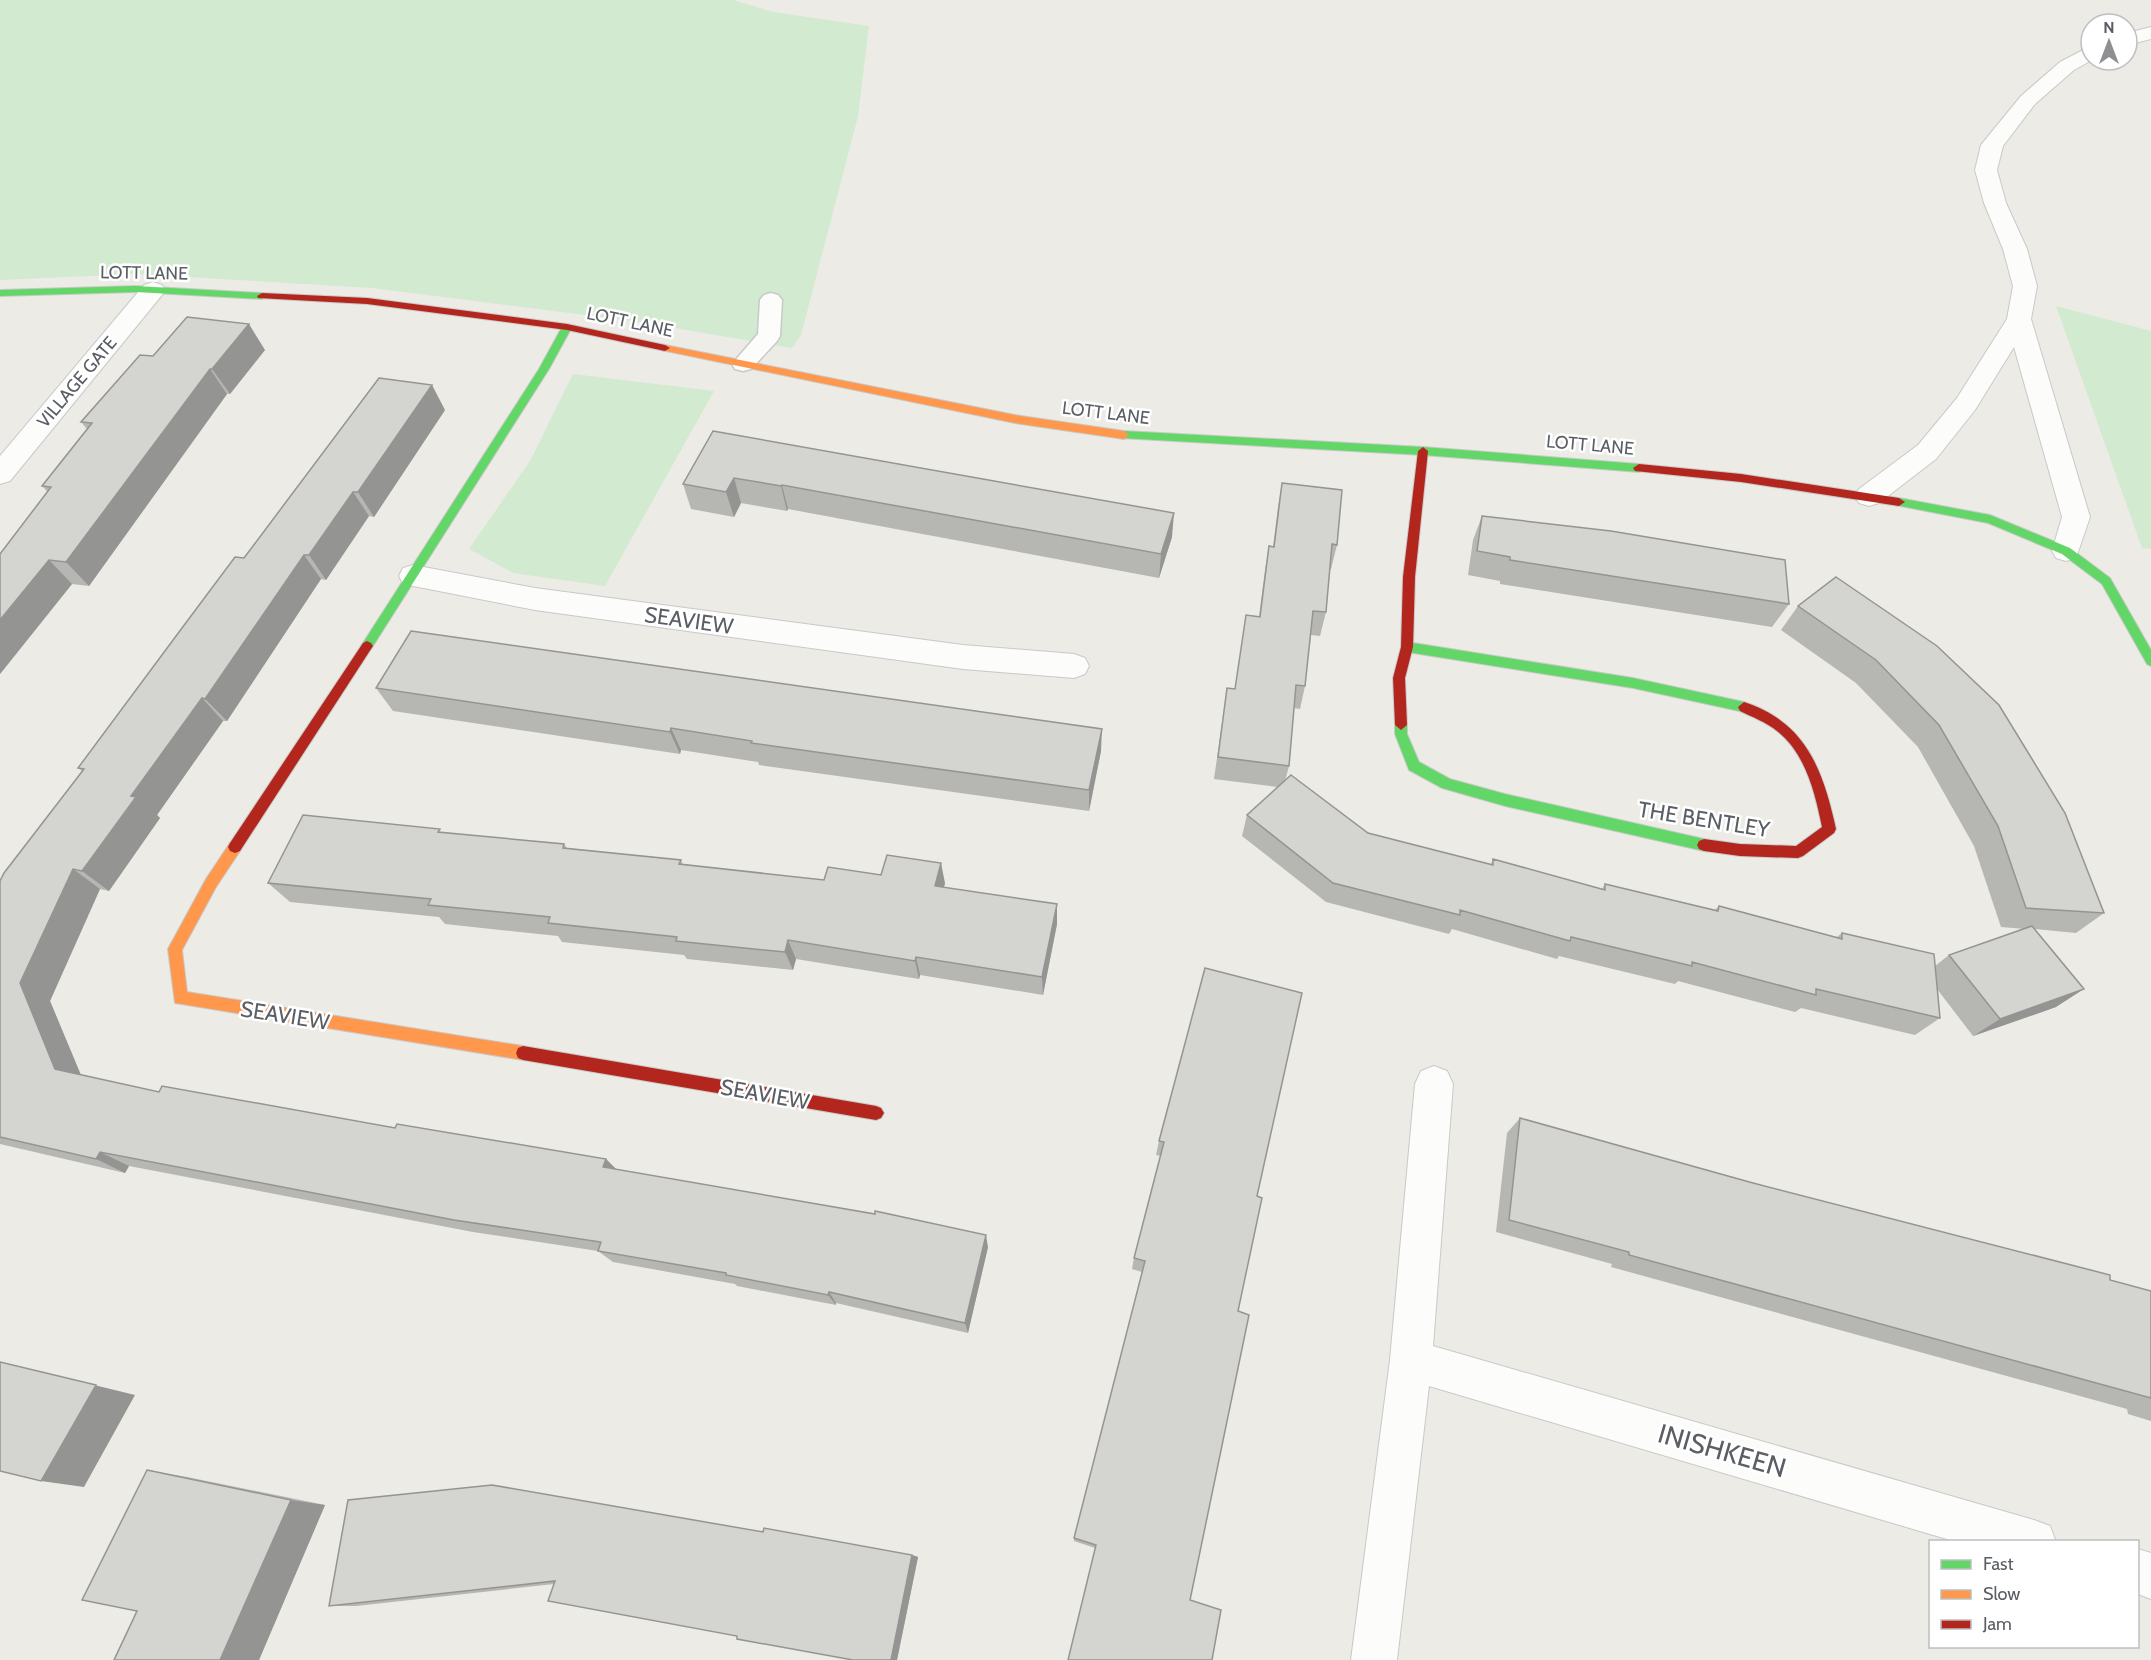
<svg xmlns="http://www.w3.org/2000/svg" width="2151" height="1660" viewBox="0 0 2151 1660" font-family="Cabin,sans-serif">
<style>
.green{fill:#d2ead0}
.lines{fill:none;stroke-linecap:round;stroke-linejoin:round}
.lane-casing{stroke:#c8c9c8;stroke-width:3}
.street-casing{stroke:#c8c9c8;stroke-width:2}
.fast-casing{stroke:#c9cac9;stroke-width:2}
.slow-casing{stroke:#c9cac9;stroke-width:2}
.jam-casing{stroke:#c9cac9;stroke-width:2}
.lane{fill:#fcfcfb;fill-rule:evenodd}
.street{fill:#fcfcfb;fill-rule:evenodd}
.fast{fill:#63d668;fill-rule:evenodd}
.slow{fill:#ff974d;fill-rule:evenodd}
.jam{fill:#b3261e;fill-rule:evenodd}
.wall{fill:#b6b6b3}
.shaded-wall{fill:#949492}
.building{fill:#d4d4d0;stroke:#949492;stroke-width:1.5}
.labels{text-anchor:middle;stroke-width:5;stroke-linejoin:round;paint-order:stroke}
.far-street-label{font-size:18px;fill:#5a5e65;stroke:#fff}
.street-label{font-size:22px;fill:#5a5e65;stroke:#fff}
.near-street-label{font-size:27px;fill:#5a5e65;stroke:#fff}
</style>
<rect width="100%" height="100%" fill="#ecebe5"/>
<path class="green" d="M0,0h733l40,12 96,14 -11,90 -57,219 -9,13 -152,-26 -268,-34 -236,-14 -136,6z
M2056,306l95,25v218l-9,-1z
M573,374l141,17 -109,195 -92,-13 -44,-24 61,-88z"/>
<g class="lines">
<g class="lane-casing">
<path id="lane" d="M771,293l7,2 4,5 -2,36 -3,5 -26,28 -8,2 -8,-2 -3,-5 26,-30 2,-34 4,-5z"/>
</g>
<g class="street-casing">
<path id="street" d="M2151,27v12l-24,6v-12z
M2091,46l1,14 -18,10 -39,34 -32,42 -6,24 9,33 21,46 10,37 -6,33 59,198 -14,41 -10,3 -10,-3 -4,-7 10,-34 -48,-170 -39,63 -39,49 -57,44 -10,3 -10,-3 -4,-7 4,-7 59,-44 39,-47 50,-79 6,-33 -10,-37 -19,-46 -9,-33 6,-25 40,-49 39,-34z
M153,282l9,3 3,5 -3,5 -152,186 -10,3v-28l144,-171z
M413,565l122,23 428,57 111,9 11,4 4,8 -4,8 -11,4 -111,-9 -428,-59 -132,-26 -4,-8 4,-8z
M1434,1066l13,5 6,13 -20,262 601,174 16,6 6,16h-99l-528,-156 -32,274h-46l39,-300 25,-276 6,-13z
M2138,1549l13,4v46l-13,-5z"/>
</g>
<g class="fast-casing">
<path id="fast" d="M136,286l126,7 5,3 -5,3 -126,-7 -136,4v-6z
M567,324l5,3 -23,42 -178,280h-8l-2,-3 2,-3 176,-274 23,-42z
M1124,431l299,16 216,17 6,4 -6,4 -216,-17 -303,-17 -1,-3z
M1899,498l91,17 80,33 40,30 41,72v16l-4,-2 -45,-80 -40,-30 -74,-31 -93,-18v-6z
M1407,642l226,36 111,24 6,5 -6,5 -111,-24 -226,-36 -6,-5z
M1401,720l6,5v9l12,28 31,17 55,15 199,45 5,2 2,4 -2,4 -5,2 -199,-45 -63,-18 -33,-18 -14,-36v-9z"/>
</g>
<g class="slow-casing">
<path id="slow" d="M665,345l350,70 109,16 5,4 -5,4 -109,-16 -354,-73 -1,-2z
M235,841l5,2 2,4 -2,4 -24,36 -34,63 5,42 336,54 5,2 2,5 -2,5 -5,2 -348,-57 -7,-54 38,-70 24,-36z"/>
</g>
<g class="jam-casing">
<path id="jam" d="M262,293l105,5 200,26 98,21 5,3 -5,3 -98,-21 -200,-26 -109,-6 -1,-2z
M1423,447l5,4 -13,126 -2,70 -8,31 2,47 -6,5 -6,-5 -2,-47 8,-31 2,-70 15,-126z
M1639,464l102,10 158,24 6,4 -6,4 -158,-24 -106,-11 -2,-3z
M367,641l4,2 2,3 -2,3 -131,202 -5,2 -5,-2 -2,-4 2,-4 133,-200z
M1744,702c62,20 79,68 92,127l-2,4 -31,23 -5,2 -58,-2 -36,-5 -5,-2 -2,-4 2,-4 5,-2 36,5 56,2 26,-19c-7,-34 -16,-73 -45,-96 -11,-9 -25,-14 -37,-20l-2,-4z
M523,1046l353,60 5,2 3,5 -3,5 -5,2 -353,-60 -5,-2 -2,-5 2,-5z"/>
</g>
<use href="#lane" class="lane"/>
<use href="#street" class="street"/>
<use href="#fast" class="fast"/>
<use href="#slow" class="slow"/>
<use href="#jam" class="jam"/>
</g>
<path class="wall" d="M265,350l-35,44h-3l-138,192 -17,-2 -72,90 48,-182 -6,-6 45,-57 -6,-7 72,-66z
M445,410l-71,107 -5,-1 -43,64 -5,-1 -94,142h-4l-66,94 3,3 -51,73 -9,-2 -50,112 31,74 78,17 447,67 10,10 372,78 -20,86 -132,-30v2l-99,-19 -2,-2 -122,-22 -15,-11 -125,-19 -344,-66 -4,7 -125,-29v-263l82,-110 -4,-3 166,-210z
M713,431l459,106 -13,41 -371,-69 -1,2 -46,-8 -7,14 -43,-8 -8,-25z
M1282,483l55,62 -6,24h-1l-4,43 -6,24 -9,-1 -6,51 -5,23 -6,-1 -5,58 -4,15 83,52 123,31 2,-5 109,30 3,-5 110,26 4,-4 118,31 5,-4 93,33 14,-11 76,-26 -24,-2 -27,-81 -56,-99 -62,-64 -75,-53 17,-24 38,-29 268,336 -28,20 -41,-4 21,78 -83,29 -36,-47 3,29 -25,17 -114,-27 -6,4 -117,-31 -3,3 -116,-28 -2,3 -105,-30 -3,5 -123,-32 -84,-66 5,-21 31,-28 -64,-8 13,-91 8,1 11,-74 13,1 6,-46 4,-24 4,1 5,-40z
M1482,516l307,88 -17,23 -272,-43v-3l-32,-6 5,-35z
M376,688l725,63 -12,60 -330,-46 -1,-3 -77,-12 -1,4 -287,-43z
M443,833l121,11 3,4 114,12 2,5 141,15 57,-5 64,8 -1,4 113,37 -14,71 -123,-20 -1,4 -123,-20 -3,11 -106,-11 -3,-4 -122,-13 -4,-6 -113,-12 -6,-7 -149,-15 -22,-19z
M1205,968l52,228 -67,404 22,60 -117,-112 -21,-7v-3l68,-266 -10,-3 2,-11 27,-102 -5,-1 3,-14z
M1520,1118l233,65 398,108v130l-23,-7 -1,-5 -516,-142 1,-3 -116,-32 11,-99z
M147,1470l40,7 138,28 -66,155h-145l23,-49z
M763,1532l149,23 6,2 -21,103h-44l-116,-24 -183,-52 -198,22h-27z"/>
<path class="shaded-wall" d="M249,324l16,26 -35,44 -18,-25z
M210,369l17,25 -138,192 -23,-24z
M432,385l13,25 -71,107 -16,-25z
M734,478l7,25 -7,14 -8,-25z
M782,485l6,24 -1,2 -6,-25z
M353,492l16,24 -43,64 -17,-25z
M1174,513l-2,24 -13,41 2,-24z
M304,555l17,24 -94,142 -22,-22z
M49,560l23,24 -72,90v-54z
M202,698l21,23 -66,94 3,3 -51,73 -27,-20 49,-75z
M671,728l10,22 -1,4 -10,-22z
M1102,729l-1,22 -12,60v-21z
M941,863l4,20 -6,22 -4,-19z
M73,869l27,20 -50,112 35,84 -30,-16 -35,-86z
M1057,904v20l-14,71 -1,-18z
M788,940l8,19 -3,11 -8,-18z
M916,957l4,18 -1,4 -4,-18z
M2084,989l-28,18 -83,29 27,-17z
M100,1152l29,14 -4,7 -29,-14z
M606,1159l14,14 -17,-6z
M986,1235l2,12 -20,86 -3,-10z
M829,1292l7,11v2l-8,-10z
M0,1362l135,33 -51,92 -43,-6z
M291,1500l34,5 -66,155h-39z
M912,1555l6,2 -21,103h-6z"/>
<path class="building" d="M187,317l62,7 -37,45h-2l-144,193 -17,-2 -49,60v-66l51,-67 -9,-1 50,-63 -11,-1 59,-67 13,1z
M379,378l53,7 -74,107h-5l-44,63h-5l-99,144 -3,-1 -71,98 5,1 -54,74 -9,-2 -53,114 35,86 104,23 3,-6 233,42 2,-4 209,35 -3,8 272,47v-3l111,24 -21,88 -136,-31 -1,3 -102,-20v-2l-128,-22 3,-9 -147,-22 -354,-68 -4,7 -96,-22v-256l4,-8 80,-104 -6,-1 104,-140 53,-71 9,1z
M713,431l461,82 -13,41 -379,-69 -1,1 -47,-8 -8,14 -43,-8z
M1282,483l60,7 -5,55 -5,-1 -6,68 -13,-1 -8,75 -9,-1 -7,81 -71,-9 9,-69 8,1 11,-74 14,2 9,-71 5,1z
M1482,516l129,15 174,29 4,44 -279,-44v-3l-33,-6z
M1836,577l101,69 62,59 66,108 39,100 -78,-5 -28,-82 -59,-101 -63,-65 -78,-54z
M411,631l691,98 -13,61 -338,-47 1,-2 -81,-13 -1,4 -294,-44z
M1291,775l77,58 125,32v-6l112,31v-6l113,27 1,-5 123,33v-6l92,21 6,64 -124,-29v6l-124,-33v4l-121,-29 -1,4 -110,-31v5l-127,-32 -86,-68z
M303,815l137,14 -2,3 126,12 -1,4 118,12 -2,4 145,16 4,-13 53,8 6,-20 54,8 -6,23 122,18 -15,73 -126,-20 -1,4 -127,-21 -3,12 -109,-11 1,-4 -129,-14 2,-6 -122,-12 3,-6 -163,-16z
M2032,926l52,63 -84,30 -51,-64z
M1205,968l97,25 -45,203 5,2 -24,113 11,4 -59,285 31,10 -9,50h-144l28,-115 -22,-7 71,-277 -11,-3 30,-116 -5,-1z
M1520,1118l233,65 357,92v5l41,11v107l-522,-143v-3l-120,-32z
M0,1362l96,23 -55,96 -41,-10z
M147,1470l144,30 -71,160h-106l23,-49 -55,-11z
M492,1485l271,47 1,-4 148,27 -21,105h-38l-116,-21v-3l-189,-35 7,-20 -226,25 19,-106z"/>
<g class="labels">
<g class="far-street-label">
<text transform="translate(144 273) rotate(1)" y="6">LOTT LANE</text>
<text transform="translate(630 322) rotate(12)" y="6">LOTT LANE</text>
<text transform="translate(77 382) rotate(-50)" y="6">VILLAGE GATE</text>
<text transform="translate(1106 413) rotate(7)" y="6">LOTT LANE</text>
<text transform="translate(1590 445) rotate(5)" y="6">LOTT LANE</text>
</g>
<g class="street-label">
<text transform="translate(689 620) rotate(8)" y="8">SEAVIEW</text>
<text transform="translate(1704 819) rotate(9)" y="8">THE BENTLEY</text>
<text transform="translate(285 1015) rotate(9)" y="8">SEAVIEW</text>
<text transform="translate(765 1094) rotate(10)" y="8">SEAVIEW</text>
</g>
<g class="near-street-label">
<text transform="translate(1722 1451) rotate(16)" y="9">INISHKEEN</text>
</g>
</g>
<rect x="1929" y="1540" width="210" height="108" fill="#ffffff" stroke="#bdbfc1" stroke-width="1.5"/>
<rect x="1941" y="1560" width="30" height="9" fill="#63d668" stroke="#bdbfc1" stroke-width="1.5"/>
<text x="1983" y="1570" font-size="18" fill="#5a5e65">Fast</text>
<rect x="1941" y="1590" width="30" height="9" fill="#ff974d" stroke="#bdbfc1" stroke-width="1.5"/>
<text x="1983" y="1600" font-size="18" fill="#5a5e65">Slow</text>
<rect x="1941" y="1620" width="30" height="9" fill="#b3261e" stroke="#bdbfc1" stroke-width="1.5"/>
<text x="1983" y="1630" font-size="18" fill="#5a5e65">Jam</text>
<g transform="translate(2109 42)"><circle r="28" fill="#ffffff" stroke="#bdbfc1" stroke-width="1.5"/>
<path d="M0-4.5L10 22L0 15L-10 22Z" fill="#8d8f92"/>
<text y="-9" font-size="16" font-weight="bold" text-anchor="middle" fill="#5a5e65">N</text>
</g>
</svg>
